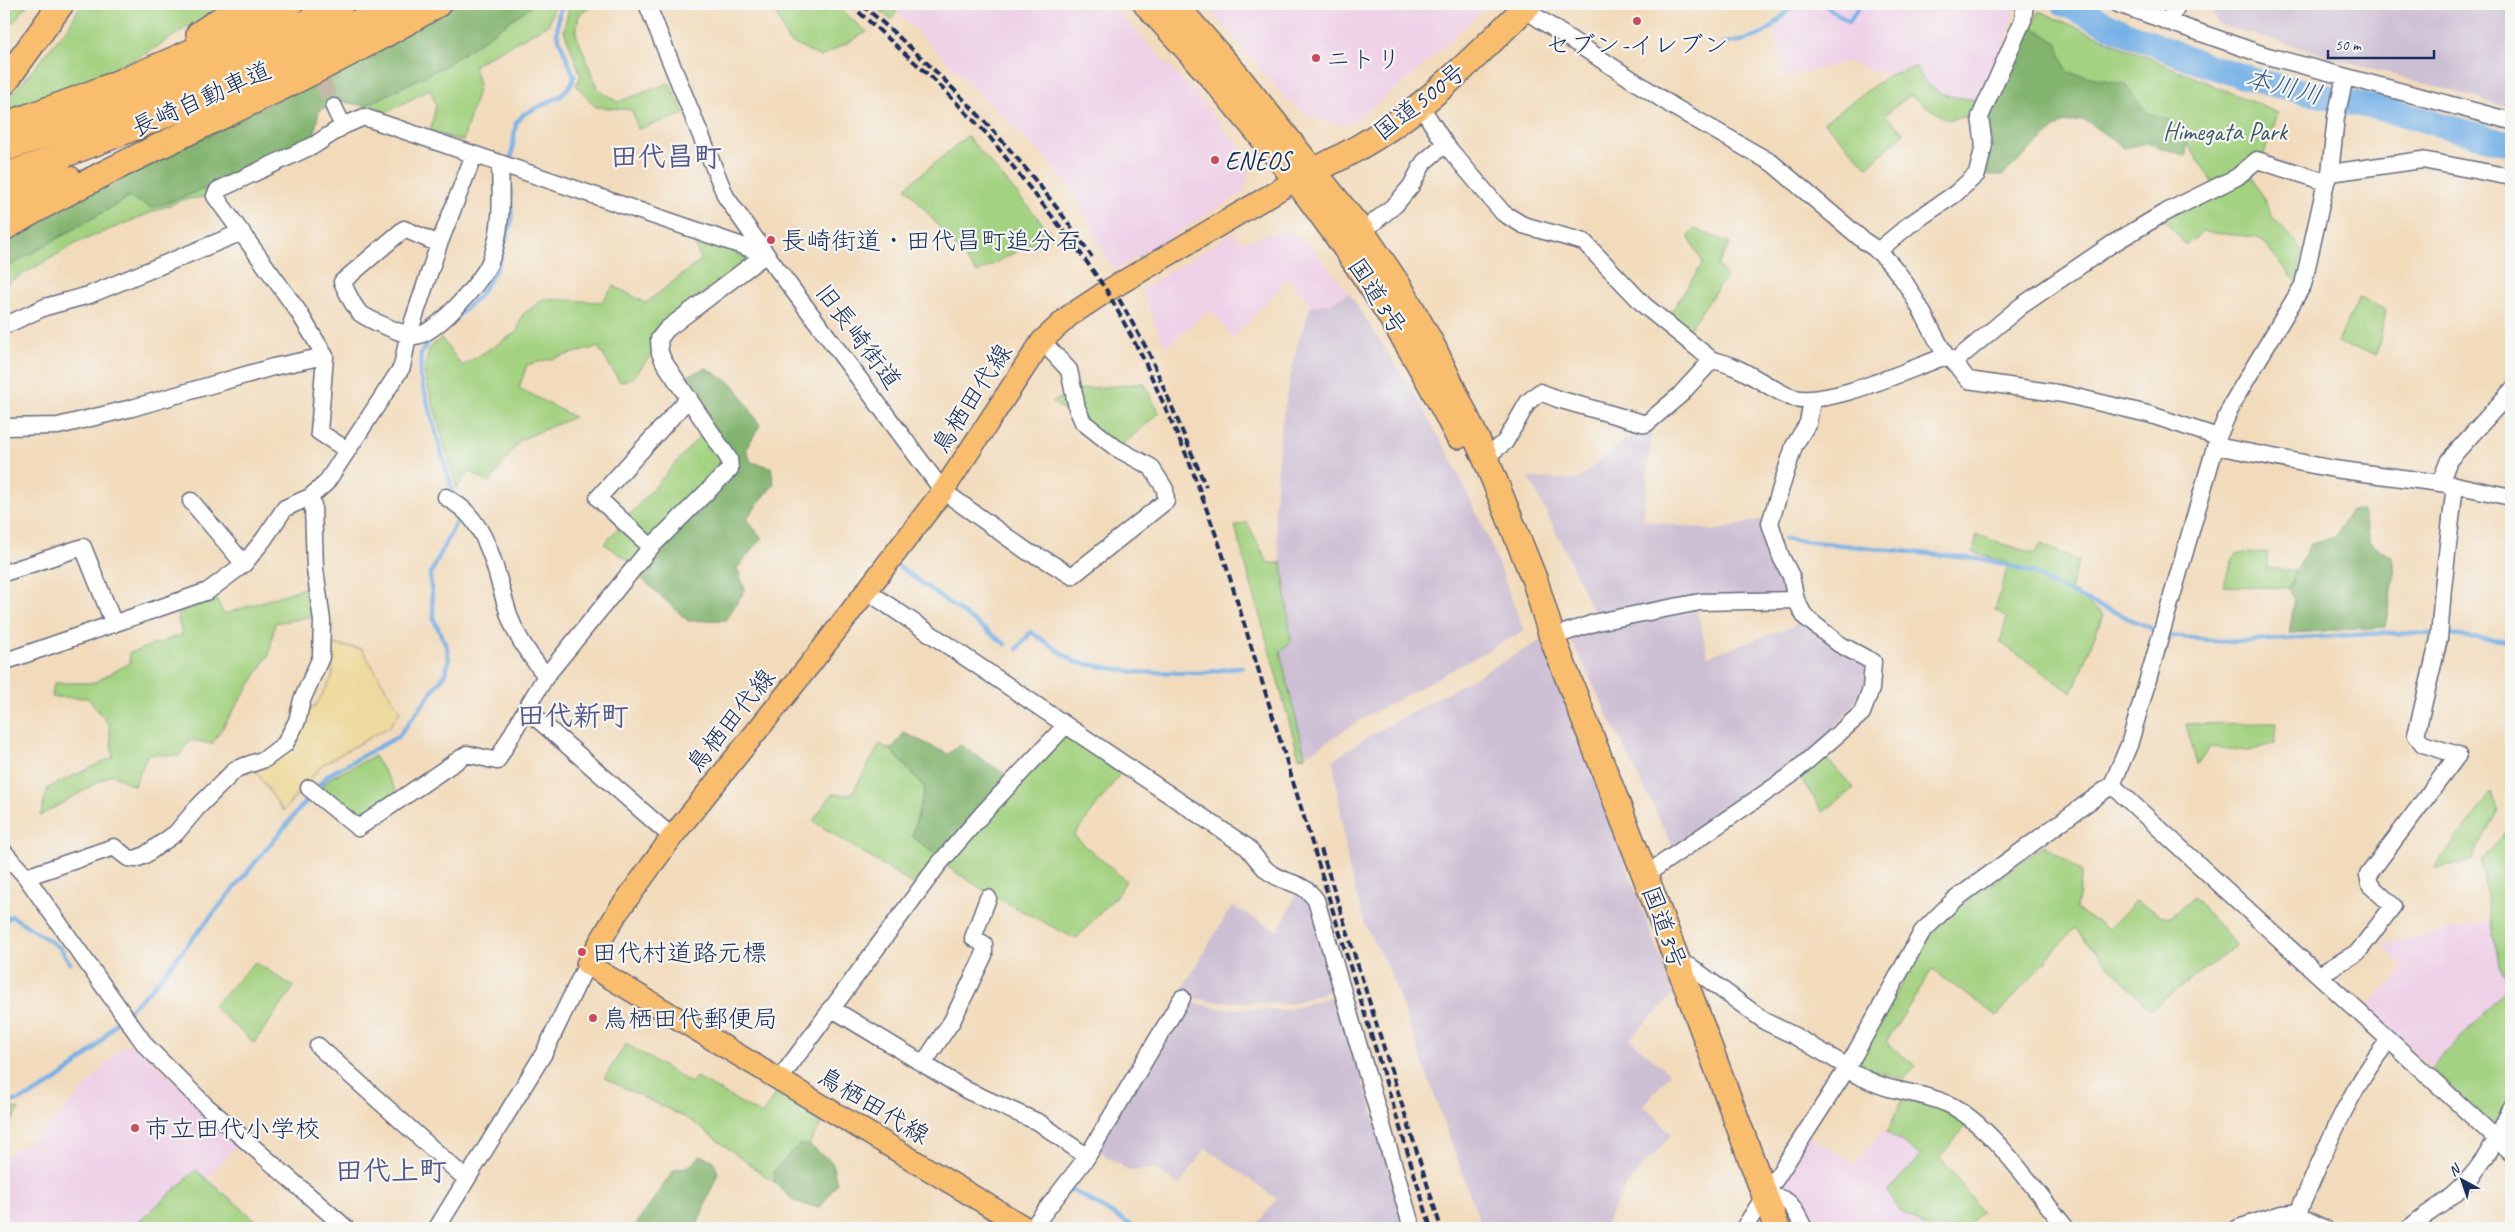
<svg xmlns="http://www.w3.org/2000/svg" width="2515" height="1232" viewBox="0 0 2515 1232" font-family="Caveat,'Klee One',sans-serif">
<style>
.built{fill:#eed0e7}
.industrial{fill:#ccbed3}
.green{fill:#a3d280;stroke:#5f806f}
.forest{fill:#82b46e;stroke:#4e7266}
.sand{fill:#eeda9e;stroke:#84847e}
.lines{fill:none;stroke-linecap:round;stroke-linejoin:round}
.stream{stroke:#75b1e7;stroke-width:4.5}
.river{stroke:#75b1e7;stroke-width:25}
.minor-tunnel{stroke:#c7b9a8;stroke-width:16;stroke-dasharray:16 8;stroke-linecap:butt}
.minor-casing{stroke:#666b7f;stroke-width:19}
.major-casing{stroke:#666b7f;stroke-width:24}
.highway-casing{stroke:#666b7f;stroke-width:28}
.minor{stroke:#fff;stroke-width:16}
.major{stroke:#f9be6d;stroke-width:21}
.highway{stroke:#f9be6d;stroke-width:25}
.rail{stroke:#1b2f5e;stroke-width:4;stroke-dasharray:8 4;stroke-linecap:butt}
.poi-dot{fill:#d1495b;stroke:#f6f6f2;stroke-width:2}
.labels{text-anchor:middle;stroke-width:4.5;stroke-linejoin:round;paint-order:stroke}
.poi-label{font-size:25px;fill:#1b2f5e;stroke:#f6f6f2;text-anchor:start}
.street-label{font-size:25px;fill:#1b2f5e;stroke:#f6f6f2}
.park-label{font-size:25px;fill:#3d5866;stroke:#f6f6f2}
.water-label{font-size:26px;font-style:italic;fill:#365687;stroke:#f6f6f2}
.quarter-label{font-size:28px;font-weight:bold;fill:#55588b;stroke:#f6f6f2}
</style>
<rect width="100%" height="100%" fill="#f6f6f2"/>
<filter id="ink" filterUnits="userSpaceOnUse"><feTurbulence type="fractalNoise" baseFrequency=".02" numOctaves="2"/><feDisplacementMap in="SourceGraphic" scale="10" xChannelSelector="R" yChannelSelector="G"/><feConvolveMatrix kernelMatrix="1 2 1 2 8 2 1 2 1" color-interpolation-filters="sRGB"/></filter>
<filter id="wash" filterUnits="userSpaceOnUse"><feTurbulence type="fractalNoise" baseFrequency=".0096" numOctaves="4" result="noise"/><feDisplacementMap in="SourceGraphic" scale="20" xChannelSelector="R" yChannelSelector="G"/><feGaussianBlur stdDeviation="1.12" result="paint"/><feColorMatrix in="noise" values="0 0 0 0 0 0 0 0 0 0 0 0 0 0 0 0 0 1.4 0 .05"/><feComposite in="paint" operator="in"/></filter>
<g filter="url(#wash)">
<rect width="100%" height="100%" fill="#f2dbbb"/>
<path class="built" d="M889,4h222l85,91 47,56 7,17 -6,24 -130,79 -43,-81 -28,-34z
M1205,4h284l-79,74 -60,46 -20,-1 -24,-8 -21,-17z
M1796,4h215l4,2 -7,32 -30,62 -34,-5 -19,-11 -10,-17 -26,8 -42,-13 -61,15 -13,-44z
M1276,232l17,2 19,13 37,46 -21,11 -17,2 -23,-28 -55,60 -23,-28 -45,37 -24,-57 91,-57 11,9z
M2491,920l8,44 11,21 -78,83 -66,-61 38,-39 -22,-23z
M129,1044l6,1 104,97 -31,36 57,50h-261v-69l11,-11 13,-4 33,-30 60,-67z
M1887,1132l34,24 -21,55 27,17h-119l-28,-45 28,-48 47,29 26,-31z"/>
<path class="industrial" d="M2209,4h302v104l-294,-84z
M1349,293l69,107 34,60 37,80 35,91 -162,88 -57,37 -25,-104 11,-11 -17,-126 6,-83 16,-84 15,-42 17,-2z
M1639,428l13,3 -9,89 72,11 47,-12 28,75 -194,24 -36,-78 -31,-62 49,1z
M1696,605l12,51 84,-29 8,-8 67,48 -2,25 -44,51 -37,33 -110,73 -106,-215z
M1542,640l132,354 -44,45 40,35 -26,31 28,29 -46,52 -23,42h-121l-92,-256 -25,-47 -16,-56 -16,-109 29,-20z
M1299,890l15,12 22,87 -46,15 -79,-3 -27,-5 -2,-7 50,-83 46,25z
M1337,995l71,233h-154l23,-29 -71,-51 -27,37 -24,-16 -27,2 -31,-22 89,-148 31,7 69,2z"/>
<path class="green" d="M15,4h13l-24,30v-25z
M81,4h143l-77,49 -80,38 -63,22v-8l65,-79z
M534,4h21l-6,20 -75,41 5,21 -16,55 -33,-9 6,-27 -6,-16 -52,28 -13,-11 83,-42z
M574,4h21l-16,11 -3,18 22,57 20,12 51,-19 16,31 -47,15 -6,-19 -36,-3 -20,-22 5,-9 -17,-46 5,-23z
M772,4h61l34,28 -46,25 -33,-16z
M873,4h16l8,8 -6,8z
M2039,11l239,102 -15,44 -50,26 -30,-46 -173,-67z
M1915,67c19,30 31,29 63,33l-8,16 -23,4 -37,-25 -25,20 19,18 -37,34 -43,-45 65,-47z
M967,136l84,97 -74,40 -71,-86z
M2253,177l20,41 30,32 -7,32 -38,-45 -55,-5 -17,13 -23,-27z
M213,186l-3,10 -28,4 -103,42 -75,43v-16l126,-72 22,11z
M1694,229l36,14 -12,22 8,11 -41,59 -18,-17 36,-55 -15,-27z
M691,234l60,26 -96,71 1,17 -22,29 -14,5 -22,-35 -71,18 -8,23 55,29 -54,23 -31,43 -20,-12 -12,17 -33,-116 5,-23 12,-11 21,28 55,-34 5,-17 22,-16 57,3 13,-16 32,17 55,-43z
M2359,298l27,12 -9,44 -40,-11z
M1144,383l15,30 -39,34 -68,-45 31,-13z
M712,422l22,50 -96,103 -7,-13 -27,-18z
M1247,522l21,41h14l9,78 -11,11 25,104 -6,1 -64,-231z
M1977,535l57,19 7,-10 38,17 -9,28 33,26 -31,78 -72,-51 7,-24 -12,-8 14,-47 -36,-11z
M2267,552v16l29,3 -8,17 -65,-2 12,-32z
M313,585l3,31 -41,7 -6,32 -57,89 -22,-4 -11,16 -31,-2 -14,32 -22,-12 -72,42 8,-28 65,-31 -4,-32 -21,-27 -36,-1 2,-14h39l37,-20 -1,-10 53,-18 -5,-22 38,-16 9,17z
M2277,723l-2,20 -26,8 -39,-4 -13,18 -11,-41z
M1068,733l55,37 -49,66 52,45 -9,14 -41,44 -83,-43 -47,-30 72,-84z
M880,744l11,6 34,38 -13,48 26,21 -21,30 -104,-66 19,-27 19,1z
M374,756l25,39 -39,27 -42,-31 12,-13z
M1826,758l28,30 -31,24 -23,-35z
M2492,792l6,18 -27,51 -37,7z
M2511,826v262l-14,40 -65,-60 78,-83 -11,-21 -18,-102z
M2044,845l38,27 -6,37 32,20 28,-28 24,14 10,2 24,-20 42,49 -86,64 -76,-82 -77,88 -65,-46 -46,72 30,24 -13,13 -40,-11 -4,-8 70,-124 28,-27z
M255,962l39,25 -40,56 -41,-37z
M626,1044l65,39 5,-6 66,38 16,-26 46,29 -15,27h-10l-25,26 1,12 -85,-63 -86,-42z
M1902,1100l31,5 35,19 -28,33 42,55 -19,16h-36l-27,-17 -13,-20 34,-35 -34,-24z
M4,1107l15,2 -11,19h-4z
M196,1170l69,58h-133z"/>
<path class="forest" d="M456,4h78l-86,60 -83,42 -25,-5 -21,9 -5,27 -101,49 -61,22 -23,-11 -125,72v-29l125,-70 223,-105z
M2032,26l25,17 10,29 57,12 23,28 40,15 -1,29 -39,-13 -23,5 -39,-28 -24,3 -58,52h-22l12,-24 -6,-31z
M706,368l28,17 26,40 -14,24 5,13 20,5 3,17 -28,35 16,19 -25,30 8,22 -19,30 -38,1 -50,-46 96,-103v-14l-50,-81z
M2349,511h14l8,33 21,13 3,17 -10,53 -96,6 6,-35 -7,-10 22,-44 26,-7z
M904,733l44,21 12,-9 50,32 -72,80 -26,-21 13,-48 -34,-38z
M799,1145h10l23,17 5,21 -17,25 -25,-6 -20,-19 -1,-12z
M701,1156l12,4 5,13 -22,55h-57l-4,-2 39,-56 15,-4z"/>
<path class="sand" d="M331,644l31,5 38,63 -10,14 -68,39 -39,46 -28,-41 47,-55 14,-10 17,-29z"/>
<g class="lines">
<path class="stream" d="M1823,4l26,18 12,-18
M1723,43c39,-3 46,-11 70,-39
M453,320l26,-24 19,-30 14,-47 -3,-44 7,-52 8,-9 37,-18 11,-13 2,-7 -17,-42 2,-23 7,-7
M431,337l-10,16 -1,22 34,122
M1784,539l204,21 46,13 16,11 105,46
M897,565l108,79
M2449,635l62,6
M2169,636l61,6 157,-9 45,1
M1017,649l14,-17 44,30 59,10 66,1 42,-6
M316,789l12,-14 71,-39 46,-62 4,-13 -2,-14 -13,-27 -4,-45 26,-53 2,-11
M4,921l8,-5 48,32 10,15
M127,1012l24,-23 160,-194
M4,1102c27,2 69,-34 89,-52 10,-10 18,-23 28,-33
M1068,1192l3,-3 65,39"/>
<path class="river" d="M2064,4l53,25 86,35 55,17 149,34 104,30"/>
</g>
</g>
<g filter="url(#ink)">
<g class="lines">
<path class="minor-tunnel" d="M312,61l22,46"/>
<g class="minor-casing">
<path id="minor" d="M647,4l79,193 40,57 177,237 85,61 16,7 28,17 94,-75 -1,-12 -14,-22 -35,-19 -33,-26 -6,-14 -8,-38 -27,-29
M1520,4l4,5 150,98 98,56 92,78c40,24 59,76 82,115l8,6 14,18 95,14 85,20 70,23
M2118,4l146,51 247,66
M2168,22l10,-18
M1420,105l25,39 58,69 20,12 61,17 61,64 67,54
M334,107l9,19 21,-9 402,137
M2330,173l92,-13 89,17
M1362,232l34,-28 15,-18 13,-24 21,-18
M439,244l-35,-15 -62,53c5,9 10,23 17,30 7,7 47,24 56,24 21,-1 67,-55 75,-74 13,-32 11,-65 10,-99
M1879,250l30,-25 46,-31 22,-20 7,-29 -4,-28 43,-97 2,-16
M4,326l41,-19 44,-12 153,-63
M325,356l-6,76 28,18
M1954,362l67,-56 91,-62 52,-31 73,-36 20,-17 69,22
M4,427l54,-1 74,-18 141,-41 52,-11 -27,-45 -83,-115 3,-6 98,-46 27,-18
M2216,446l118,23 121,16 56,12
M1485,457l20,-15 23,-40 12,-10 18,7 88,25 33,-28 33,-36c28,5 50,24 76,36 32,15 124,-28 158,-40
M2440,483l9,-23 62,-69
M446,497c7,5 16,10 21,16 26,27 31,71 43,105 8,22 22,40 36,58l-20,33 146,128
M191,501l53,63
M651,547l-53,-49 91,-100
M4,573l79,-26 31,77
M867,591l380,256c7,8 14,19 22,25 18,13 34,9 47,28l96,328
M1552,637l45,-15 103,-20 96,-2
M4,659l5,1 199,-69 36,-27 20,-25 21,-31 25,-11 16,-14 76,-116 6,-31 31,-92 35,-89
M546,676l105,-129 79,-78 -1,-10 -65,-97 -4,-9 -1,-14 8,-10 99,-75
M2112,785l399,367
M309,788l49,40 109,-74 30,7 29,-52
M4,852l22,25 120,169 59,59 141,123
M1645,875l145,-99 72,-63 9,-24 2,-27 -34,-18 -34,-27 -9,-17 -5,-24 -10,-19 -11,-34 24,-77 14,-23 4,-23
M26,877l88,-30 14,11 8,1 9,-4 31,-22 21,-25 39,-39 29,-10 20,-15 12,-23 5,-21 19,-43 1,-36 -7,-52 -2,-64 -3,-8
M1678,963l13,4 75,55 27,13 55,32
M2319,975l39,-23 35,-46 -23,-21 -2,-10 90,-120 -35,-11 -7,-9 23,-96 4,-51 12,-103
M831,1008l137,83 72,32 47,34
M318,1046l148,133
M923,1064l29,-43 32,-66v-11l-11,-6 15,-40
M1846,1070c14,6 28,14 43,18 20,5 39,7 59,16 43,20 87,87 118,124
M779,1080l159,-215 46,-53 81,-86
M1765,1196c27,1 27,10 39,32
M2297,1215c27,-61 50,-123 92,-175
M437,1228l107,-175 43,-89
M1032,1228l55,-71 95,-159
M1744,1228l102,-158 76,-138 31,-31 159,-116 17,-40 89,-308 15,-35 70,-117 23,-103 4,-9 6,-56 9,-40
M2238,1228l43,-14 11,-1 32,15
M2410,1228c11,-12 25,-18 37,-28 31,-25 49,-57 64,-92"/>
</g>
<g class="major-casing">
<path id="major" d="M1026,1228l-439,-264 30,-51 55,-76 140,-175 131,-171 99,-150 27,-25 38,-25 189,-111"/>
</g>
<g class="highway-casing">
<path id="highway" d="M1146,4c122,130 232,272 312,432
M1174,4l63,72 125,156 38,56 32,57 53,112 50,124 17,56 93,238 132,353
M199,34l45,-30
M4,83l57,-79
M4,125c98,-33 194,-73 286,-121
M4,149c115,-38 231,-86 337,-145
M4,176c135,-46 264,-102 387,-172
M1300,178c20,-11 41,-20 61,-32 64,-37 116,-91 168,-142
M4,200l65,-21
M4,228c141,-83 294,-140 434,-224"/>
</g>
<use href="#minor" class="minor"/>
<use href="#major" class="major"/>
<use href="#highway" class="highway"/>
<path class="rail" d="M850,4l82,74 56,57 89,113 30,43 37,69 45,101 32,88 210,679
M862,5c88,74 166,157 230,252
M1119,299l30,54 57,134
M1321,849l120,379"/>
</g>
</g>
<g class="poi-dot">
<circle cx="1637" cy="21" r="5"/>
<circle cx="1316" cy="58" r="5"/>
<circle cx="1215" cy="160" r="5"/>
<circle cx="771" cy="240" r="5"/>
<circle cx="582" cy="952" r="5"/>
<circle cx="593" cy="1018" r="5"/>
<circle cx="135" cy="1128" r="5"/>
</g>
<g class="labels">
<g class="poi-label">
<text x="1637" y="53" text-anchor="middle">セブン-イレブン</text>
<text x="1326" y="67">ニトリ</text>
<text x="1225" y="169">ENEOS</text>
<text x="781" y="249">長崎街道・田代昌町追分石</text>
<text x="592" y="961">田代村道路元標</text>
<text x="603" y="1027">鳥栖田代郵便局</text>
<text x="145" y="1137">市立田代小学校</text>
</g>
<g class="street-label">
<text transform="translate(201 98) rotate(-24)" y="9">長崎自動車道</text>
<text transform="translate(1419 101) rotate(-38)" y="9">国道500号</text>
<text transform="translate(1378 296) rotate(57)" y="9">国道3号</text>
<text transform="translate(859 336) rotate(53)" y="9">旧長崎街道</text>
<text transform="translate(971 398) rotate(-57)" y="9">鳥栖田代線</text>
<text transform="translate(730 720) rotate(-51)" y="9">鳥栖田代線</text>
<text transform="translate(1665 927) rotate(70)" y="9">国道3号</text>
<text transform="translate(874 1105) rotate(31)" y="9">鳥栖田代線</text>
</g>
<g class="park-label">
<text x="2225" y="140">Himegata Park</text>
</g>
<g class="water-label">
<text transform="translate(2284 86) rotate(14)" y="9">本川川</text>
</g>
<g class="quarter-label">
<text x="666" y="166">田代昌町</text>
<text x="573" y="725">田代新町</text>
<text x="391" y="1180">田代上町</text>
</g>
</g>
<rect width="2515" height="1232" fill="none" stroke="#f6f6f2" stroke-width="20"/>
<g transform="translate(2462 1180) rotate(320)" stroke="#f6f6f2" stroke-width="4" paint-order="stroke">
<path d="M0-4L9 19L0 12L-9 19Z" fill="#1b2f5e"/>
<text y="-8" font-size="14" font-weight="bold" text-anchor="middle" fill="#1b2f5e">N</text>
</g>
<path d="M2328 50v8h106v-8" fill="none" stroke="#1b2f5e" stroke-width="2.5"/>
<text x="2335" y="50" font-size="15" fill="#1b2f5e" stroke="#f6f6f2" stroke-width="4" paint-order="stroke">50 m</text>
</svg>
